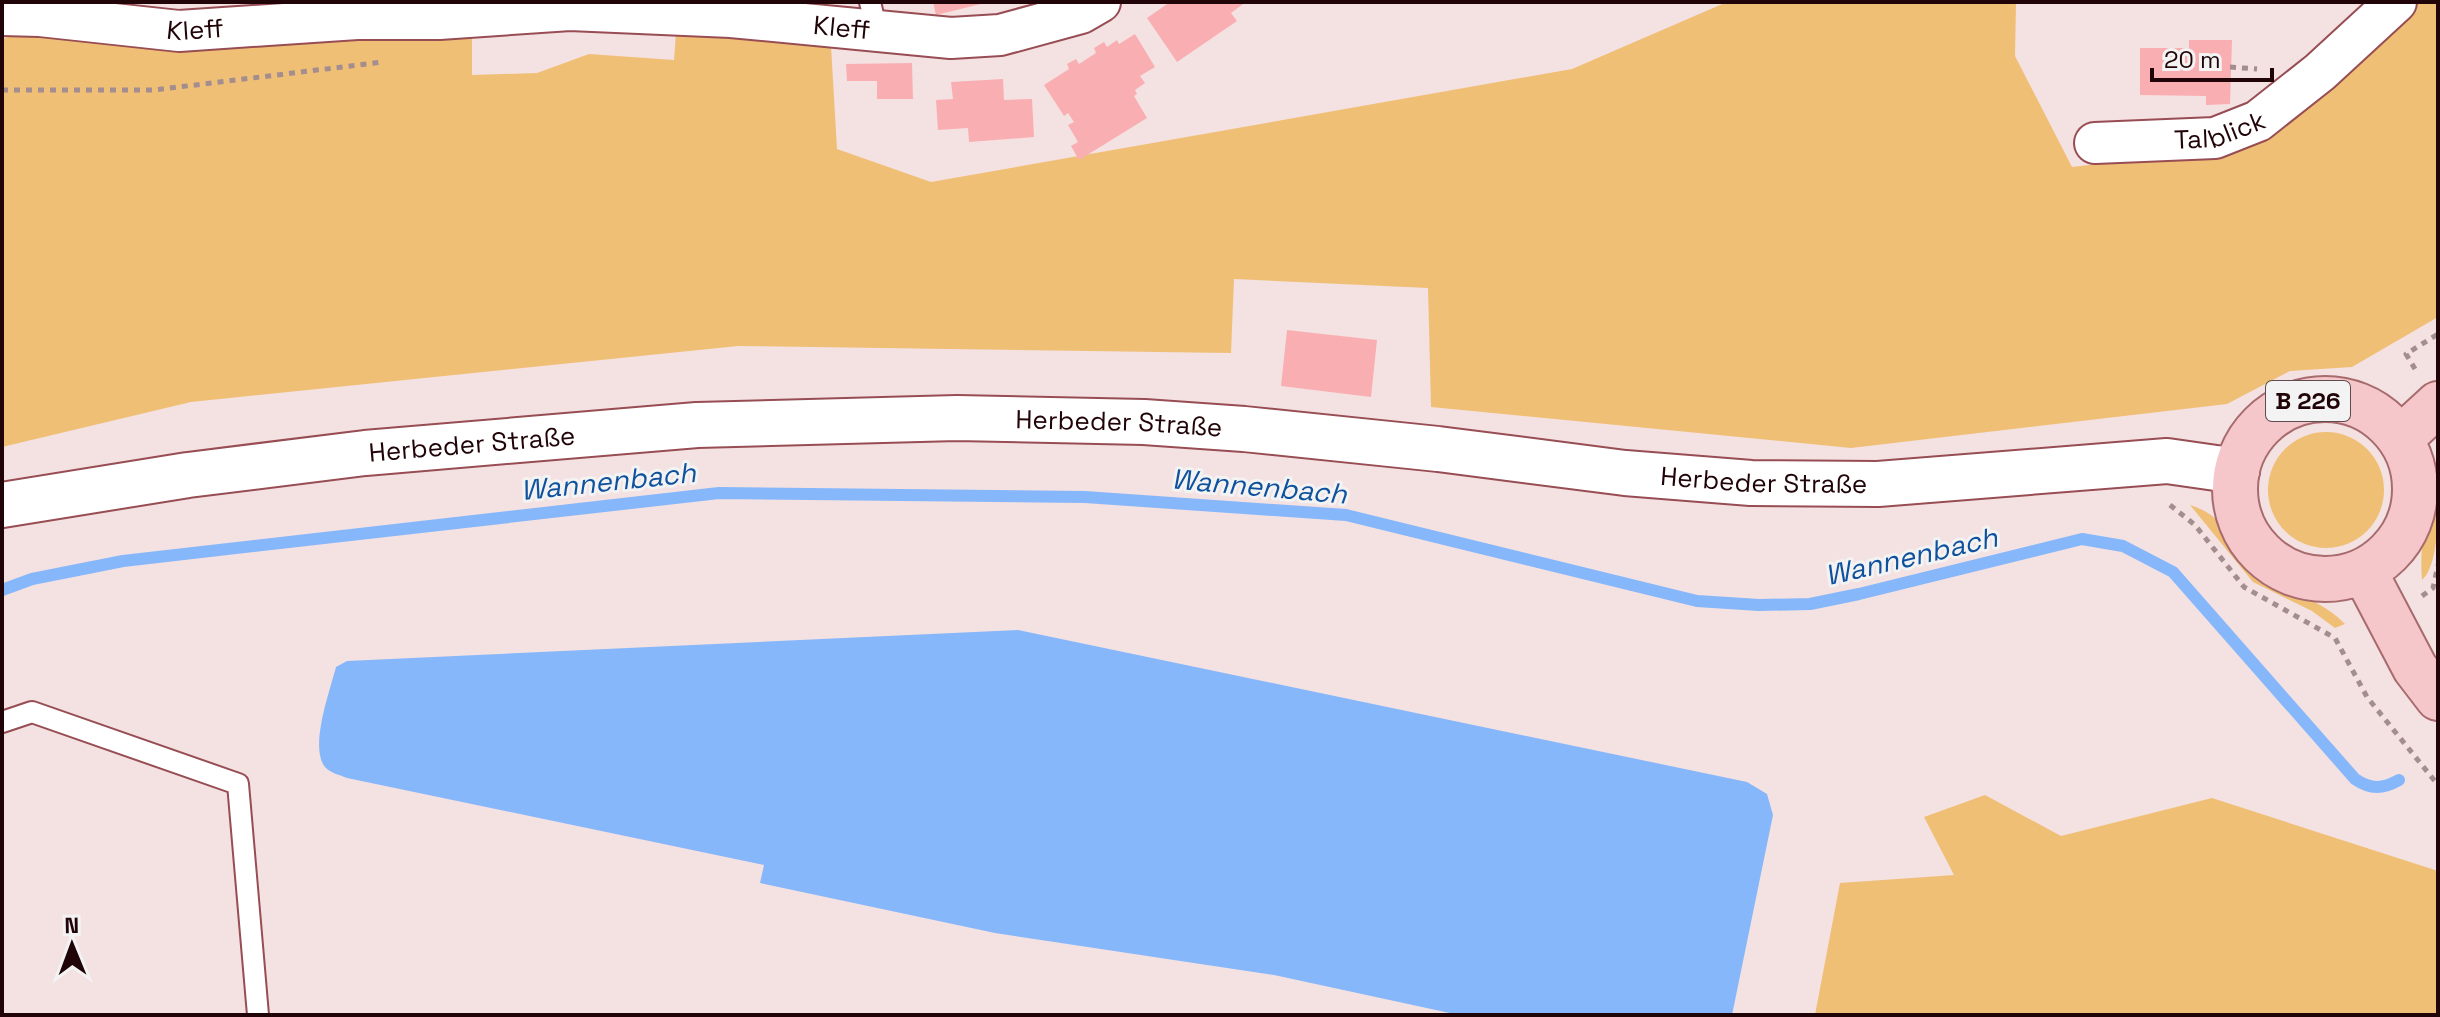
<svg xmlns="http://www.w3.org/2000/svg" width="2440" height="1017" viewBox="0 0 2440 1017" font-family="'Space Grotesk',sans-serif">
<style>
.green{fill:#f0bf76}
.water{fill:#86b7fa}
.lines{fill:none;stroke-linecap:round;stroke-linejoin:round}
.stream{stroke:#86b7fa;stroke-width:12}
.building{fill:#f9afb2}
.lane-casing{stroke:#974d53;stroke-width:24}
.street-casing{stroke:#974d53;stroke-width:44}
.secondary-casing{stroke:#974d53;stroke-width:48}
.primary-casing{stroke:#a76b6e;stroke-width:48}
.path{stroke:#a38d8f;stroke-width:5;stroke-dasharray:6 6;stroke-linecap:butt}
.lane{stroke:#fff;stroke-width:20}
.street{stroke:#fff;stroke-width:40}
.secondary{stroke:#fff;stroke-width:44}
.primary{stroke:#f5c7ca;stroke-width:44}
.labels{text-anchor:middle;stroke-width:6;stroke-linejoin:round;paint-order:stroke}
.shield{fill:#f3f3f3;stroke:#5f4c4e;stroke-width:2}
.shield-label{font-size:24px;font-weight:bold;fill:#200407}
.street-label{font-size:26px;fill:#200407;stroke:#f3f3f3}
.water-label{font-size:28px;font-style:italic;fill:#0f519d;stroke:#f3f3f3}
</style>
<rect width="100%" height="100%" fill="#f4e1e2"/>
<path class="green" d="M1727,2h289l-1,54 57,111 183,-22 157,-143h26v315l-86,50 -62,4 -63,33 -376,44 -420,-41 -3,-119 -194,-9 -3,74 -493,-7 -547,56 -189,45v-408l26,-9 444,-1v46l65,-2 52,-19 85,6 2,-27 155,13 6,103 94,33 641,-113z
M2268 490a58 58 0 1 1 116 0a58 58 0 1 1-116 0Z
M2438,483c0,24 2,81 -16,97 -3,-35 4,-64 16,-97z
M2190,505c44,14 45,50 75,71 27,18 57,24 80,48l-10,4 -23,-17 -59,-29z
M1985,795l76,41 151,-38 226,73v144h-623l25,-132 114,-8 -30,-58z"/>
<path class="water" d="M1018,630l729,152 20,12 6,21 -41,200h-273l-185,-40 -279,-42 -235,-50 4,-18 -417,-87c-7,-3 -17,-5 -22,-11 -16,-20 5,-76 11,-100l11,-6z"/>
<g class="lines">
<path class="stream" d="M2,590l30,-11 91,-18 596,-68 366,4 261,18 351,86 62,4 51,-1 49,-10 223,-55 41,7 50,26 182,207c16,11 28,10 44,1"/>
</g>
<path class="building" d="M933,2h52v1l-49,12z
M1170,2h76l-15,11 6,8 -60,41 -30,-44z
M1135,34l20,33 -15,9 5,7 -10,7 2,4 -3,2 13,22 -68,42 -8,-14 7,-4 -10,-17 6,-3 -6,-9 -4,3 -20,-31 25,-16 -2,-5 9,-5 3,5 17,-11 -2,-5 10,-6 3,5 10,-7 2,4z
M2189,40h43l-2,64 -24,1v-9l-66,-1v-47h49z
M912,63l1,36h-36v-18h-30l-1,-17z
M1003,79l1,21 28,-1 2,38 -65,5 -1,-14 -30,2 -2,-30 17,-1 -2,-17z
M1287,330l90,10 -6,57 -90,-11z"/>
<g class="lines">
<g class="lane-casing">
<path id="lane" d="M870,2l7,30
M2,722l30,-10 206,72 20,231"/>
</g>
<g class="street-casing">
<g id="street">
<path id="s1" d="M2,15l38,1 139,15 178,-12h82l131,-9 161,7 220,21 49,-3 81,-22 19,-11"/>
<path id="s2" d="M2095,143l120,-5 43,-17 62,-49 76,-70"/>
</g>
</g>
<g class="secondary-casing">
<g id="secondary">
<path id="s3" d="M2,505l186,-30 177,-22 332,-28 260,-7 187,4 100,7 194,20 187,24 126,10 127,1 289,-23 70,10"/>
</g>
</g>
<g class="primary-casing">
<path id="primary" d="M2235 489a90 90 0 1 1 180 0a90 90 0 1 1-180 0Z
M2401,438l37,-34
M2364,571l51,97 23,30"/>
</g>
<path class="path" d="M2230,67l27,2
M2,90h152l229,-28
M2415,369l-9,-15 32,-20
M2170,505l25,20 49,62 91,51 32,59 71,88
M2422,596l11,-8 5,-23"/>
<use href="#lane" class="lane"/>
<use href="#street" class="street"/>
<use href="#secondary" class="secondary"/>
<use href="#primary" class="primary"/>
</g>
<g class="labels">
<rect class="shield" x="2266" y="381" width="84" height="40" rx="6"/>
<g class="shield-label">
<text x="2308" y="409">B 226</text>
</g>
<g class="street-label">
<text dy="9" stroke="none"><textPath href="#s1" startOffset="194">Kleff</textPath></text>
<text dy="9" stroke="none"><textPath href="#s1" startOffset="842">Kleff</textPath></text>
<text dy="9" stroke="none"><textPath href="#s2" startOffset="126">Talblick</textPath></text>
<text dy="9" stroke="none"><textPath href="#s3" startOffset="1122">Herbeder Straße</textPath></text>
<text dy="9" stroke="none"><textPath href="#s3" startOffset="474">Herbeder Straße</textPath></text>
<text dy="9" stroke="none"><textPath href="#s3" startOffset="1770">Herbeder Straße</textPath></text>
</g>
<g class="water-label">
<text transform="translate(608 481) rotate(-6)" y="10">Wannenbach</text>
<text transform="translate(1259 486) rotate(5)" y="10">Wannenbach</text>
<text transform="translate(1911 556) rotate(-13)" y="10">Wannenbach</text>
</g>
</g>
<rect width="2440" height="1017" fill="none" stroke="#200407" stroke-width="8"/>
<g transform="translate(72 945) rotate(359)" stroke="#f3f3f3" stroke-width="6" paint-order="stroke">
<path d="M0-6L14 30L0 20L-14 30Z" fill="#200407"/>
<text y="-12" font-size="22" font-weight="bold" text-anchor="middle" fill="#200407">N</text>
</g>
<path d="M2152 68v12h120v-12" fill="none" stroke="#200407" stroke-width="4"/>
<text x="2164" y="68" font-size="24" fill="#200407" stroke="#f3f3f3" stroke-width="6" paint-order="stroke">20 m</text>
</svg>
